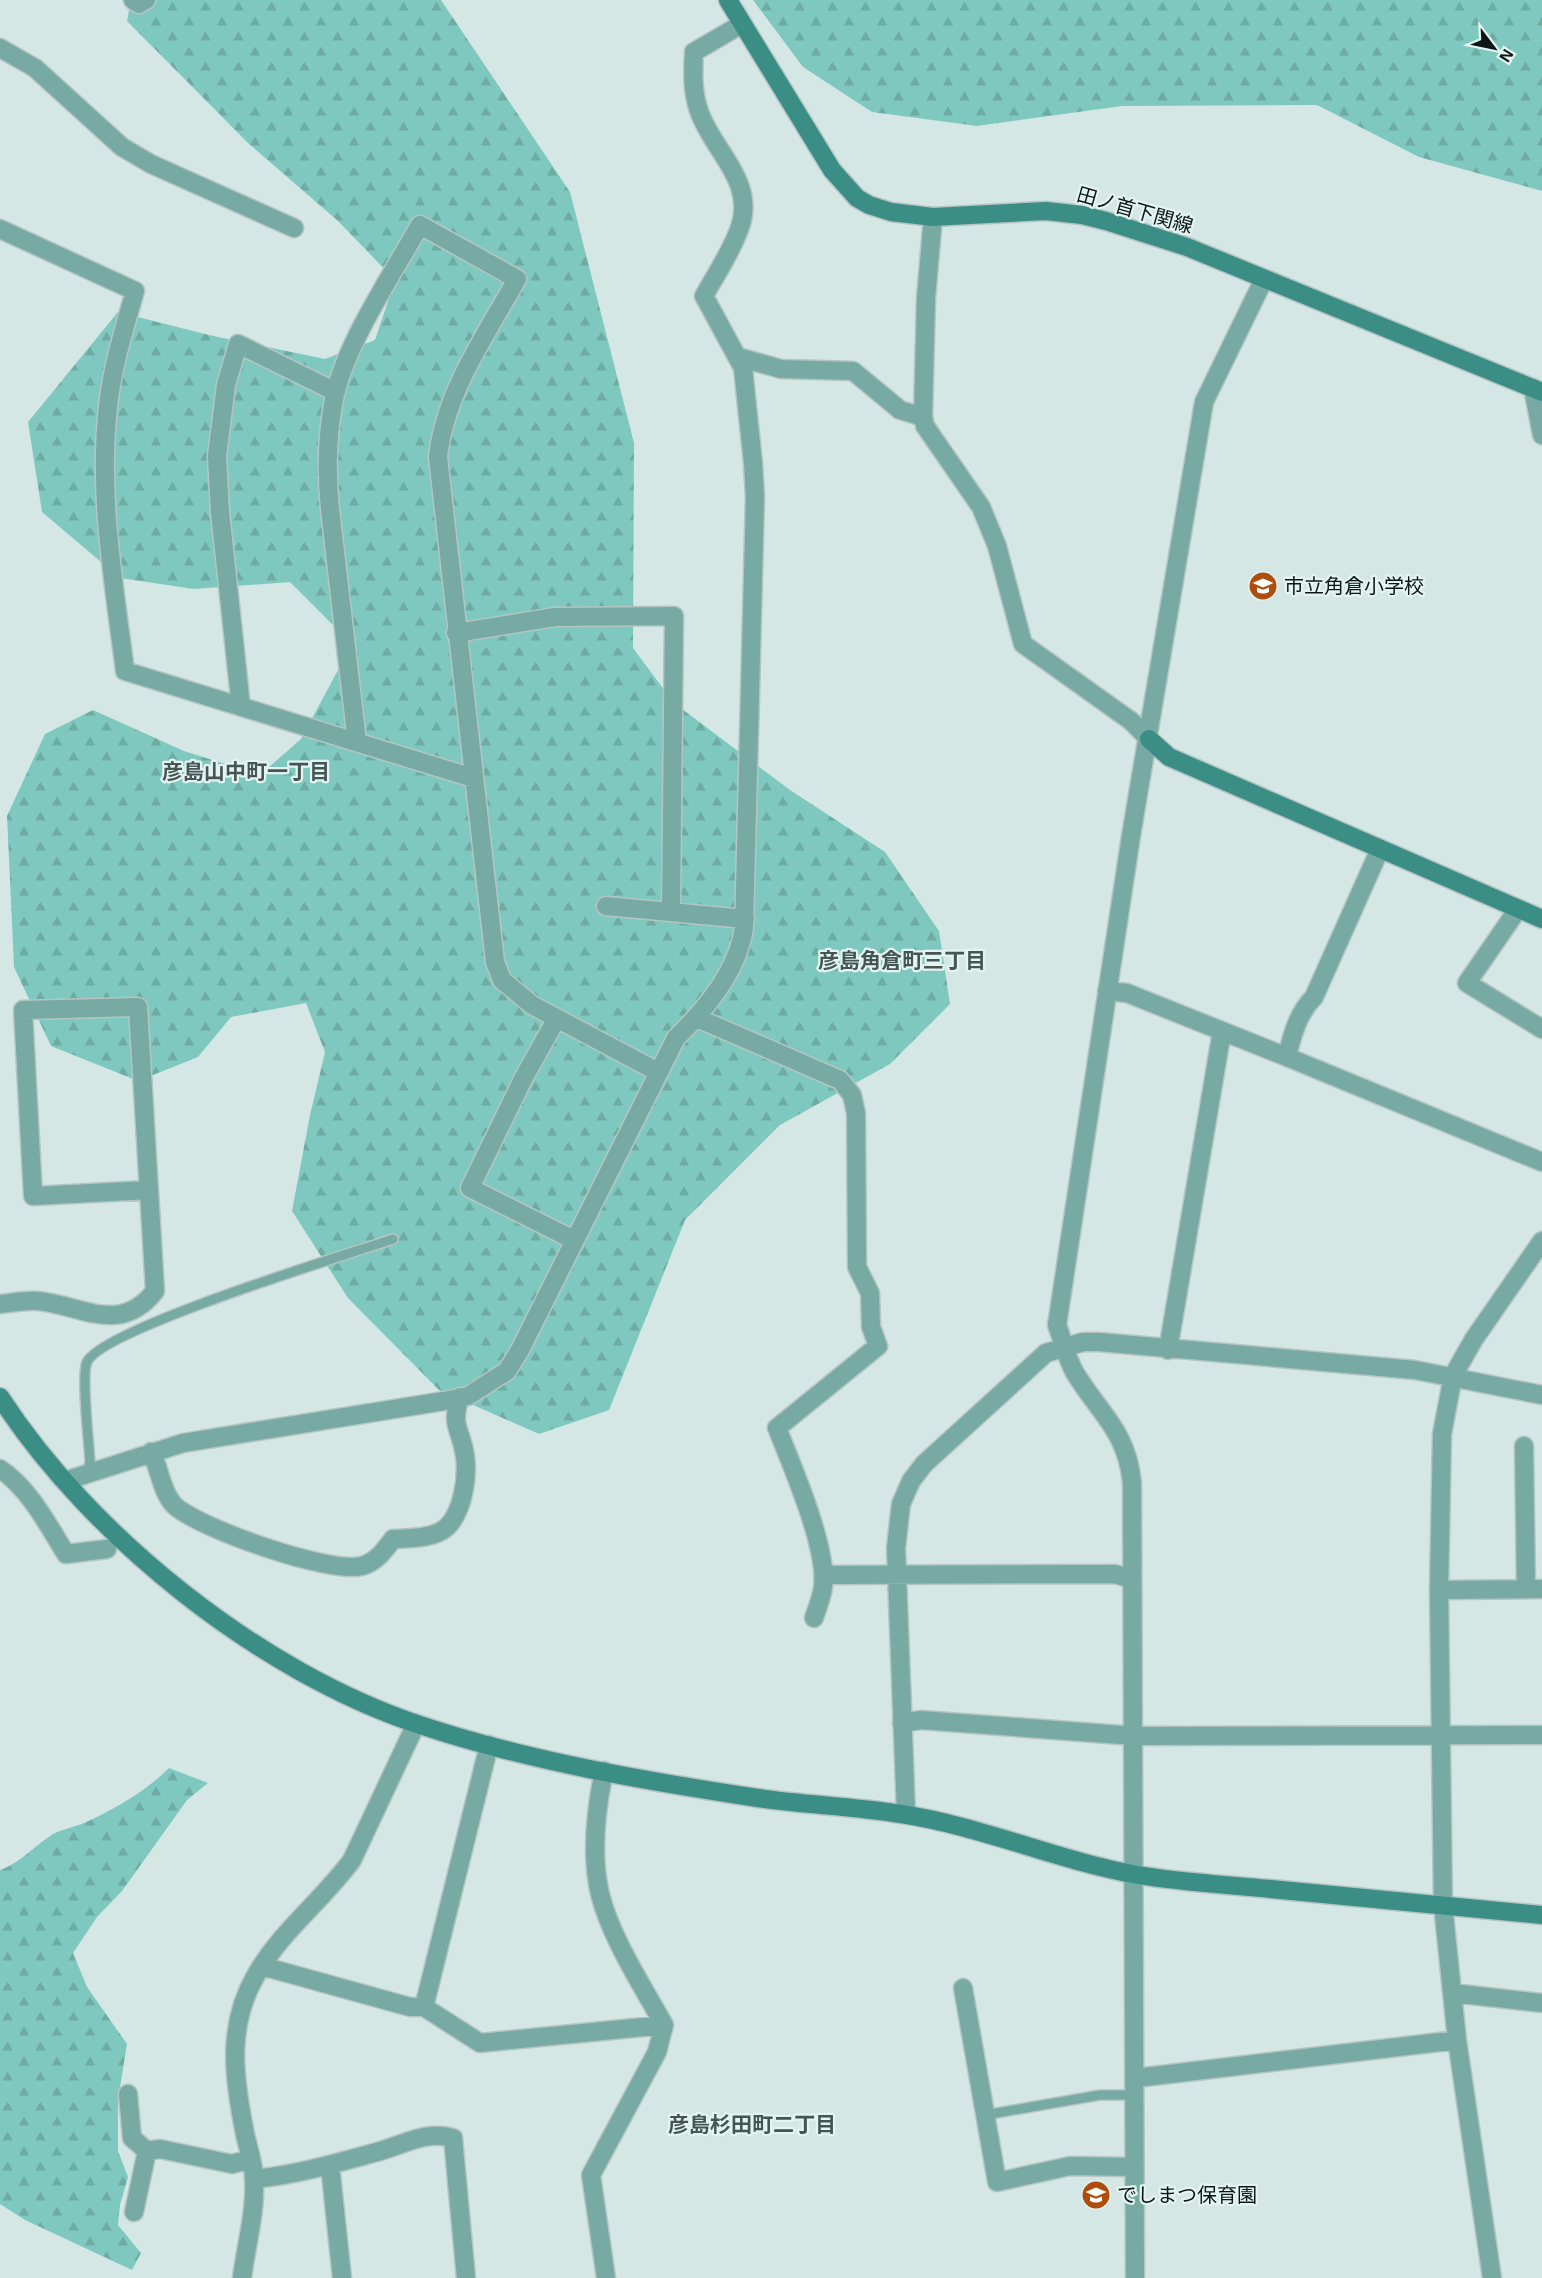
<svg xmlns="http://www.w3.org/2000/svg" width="1542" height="2278" viewBox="0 0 1542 2278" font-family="Arial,'Noto Sans JP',sans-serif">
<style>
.forest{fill:url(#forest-firs)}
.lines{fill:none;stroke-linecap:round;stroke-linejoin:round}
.lane-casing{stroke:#b5c5c4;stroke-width:12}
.street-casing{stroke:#b5c5c4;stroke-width:21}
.secondary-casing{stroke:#b5c5c4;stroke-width:21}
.lane{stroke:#78aaa4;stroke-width:9}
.street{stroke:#78aaa4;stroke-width:18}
.secondary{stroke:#3b8e85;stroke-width:18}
.labels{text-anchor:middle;stroke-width:4.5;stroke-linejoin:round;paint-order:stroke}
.street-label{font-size:20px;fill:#0f1514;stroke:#e3f5f2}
.poi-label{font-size:20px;fill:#0f1514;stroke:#e3f5f2;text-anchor:start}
.neighbourhood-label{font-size:21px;font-weight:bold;fill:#455553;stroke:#e3f5f2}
</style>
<defs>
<pattern id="forest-firs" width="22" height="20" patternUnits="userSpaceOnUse" patternTransform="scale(1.5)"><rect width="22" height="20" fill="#7fc8bf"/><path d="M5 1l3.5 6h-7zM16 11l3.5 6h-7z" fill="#6daba3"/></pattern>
</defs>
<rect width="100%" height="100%" fill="#d5e7e5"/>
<path class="forest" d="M131,0h310l129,192 64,251 -1,205 41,55 116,87 95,62 54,79 11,73 -60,60 -110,61 -95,95 -76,190 -70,24 -100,-44 -91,-92 -56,-87 18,-96 15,-63 -19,-49 -75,14 -33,40 -60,24 -87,-35 -37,-79 -7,-151 38,-82 48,-24 91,41 76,24 41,-36 51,-95 -62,-62 -96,7 -74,-11 -78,-66 -14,-90 90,-110 91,23 116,24 50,-19 20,-60 -57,-59 -89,-77 -122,-123z
M753,0h789v191l-123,-34 -102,-52 -195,1 -145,20 -105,-14 -69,-45z
M169,1768l39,15 -21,17 -65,91 -25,26 -24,36 14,34 40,57 -9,56v51l10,26 -8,28 -2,20 23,28 -9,17 -107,-50 -25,-16v-334c22,-8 34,-24 53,-36 10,-5 21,-7 31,-11 31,-14 61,-31 85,-55z"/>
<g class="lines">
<g class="lane-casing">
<path id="lane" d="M88,1473l2,-12c-1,-18 -9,-87 -3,-99 15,-33 259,-107 306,-123
M985,2115l115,-20h36"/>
</g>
<g class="street-casing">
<path id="street" d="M133,0l6,4 7,-4
M0,48l35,20 87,79 29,17 143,64
M933,217l-7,81 -3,119 2,9 56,81 16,39 26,98 108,77 18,18
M0,229l135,62c-11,39 -23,76 -27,116 -10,88 6,177 17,264l348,107
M738,357l43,12 72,2 47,39 23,7
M1533,388l9,47
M456,633l99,-16 119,-1 -3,296
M241,707l-21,-195 -3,-56 9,-71 12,-41 98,48
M357,742l-27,-233c-4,-39 -3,-77 5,-115 13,-54 57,-119 85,-169l97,54c-31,56 -72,113 -79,178l57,505 7,18 30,25 126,67
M1380,849l-66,148c-16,16 -22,38 -27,60l255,105
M606,906l139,13
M1518,909l-51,74 75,46
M1107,991l20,2 160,64
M557,1018l-34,61 -53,109 104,52
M697,1018l143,62 12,15 4,18 1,154 13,26 1,34 7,19 -101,82c15,38 51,120 46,159 -1,10 -6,21 -9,31
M0,1304c12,-1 26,-4 38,-3 43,4 82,35 117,-10l-17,-284 -115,3 10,186 116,-6
M1168,1350l54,-319
M1524,1446l2,143
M151,1452c9,16 10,40 24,54 26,23 154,68 187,60 14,-4 22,-15 31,-27 16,-1 41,0 54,-12 16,-16 21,-50 18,-71 -4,-28 -15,-29 -5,-59
M0,1469c29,19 48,56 66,85l41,-5
M65,1481l118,-38 261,-42 24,-5 39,-25 13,-21 156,-312c30,-29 62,-68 68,-110l11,-431 -2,-34 -10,-95 -39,-72c12,-22 28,-45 36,-69 16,-46 -28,-77 -41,-116 -7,-20 -6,-40 -5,-59l48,-28
M824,1575l291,-1 17,5
M1439,1590l103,-1
M902,1723l19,-3 214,16 407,-1
M604,1771c-8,38 -13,85 -4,123 10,42 43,93 64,131l-7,27 -66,123 15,103
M906,1814l-10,-266 5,-44 10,-23 13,-17 122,-111 37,-11h16l316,28 127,25
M262,1966l148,41h14l56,36 184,-18
M963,1988l34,194 73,-16 64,1
M1452,1993l90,10
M424,2007l65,-262
M1136,2078l321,-38
M128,2094l4,44 15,13 13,-2 72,15 19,-5
M330,2165l12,113
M254,2179c42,-4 83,-16 123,-27 26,-7 50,-22 76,-14l13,140
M134,2212l13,-61
M242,2278c4,-32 14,-67 12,-99 0,-15 -6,-31 -9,-45 -11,-55 -19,-107 11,-159 25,-44 67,-75 96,-115l64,-136
M1135,2278l-3,-795c-5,-52 -32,-69 -57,-110 -8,-14 -12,-32 -18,-48l74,-489 73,-434 60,-123
M1492,2278l-35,-238 -14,-135 -4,-315 3,-156 11,-58 21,-37 68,-98"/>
</g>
<g class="secondary-casing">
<path id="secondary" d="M728,0l104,170 25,28 12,7 22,7 42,5 113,-6 36,4 24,6 81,26 355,145
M1149,739l20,18 373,162
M0,1397c91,140 260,275 420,328 108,36 225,56 338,73 47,7 95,8 143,16 80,12 158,47 237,61 47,8 96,10 143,15 87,8 174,16 261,25"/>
</g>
<use href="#lane" class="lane"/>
<use href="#street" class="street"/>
<use href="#secondary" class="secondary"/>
</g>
<defs>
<g id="school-disc" transform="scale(1.5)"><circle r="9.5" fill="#af4d0e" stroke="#e3f5f2"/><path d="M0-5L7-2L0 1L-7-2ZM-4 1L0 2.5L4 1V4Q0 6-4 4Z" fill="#fff"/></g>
</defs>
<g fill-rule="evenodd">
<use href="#school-disc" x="1263" y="586"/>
<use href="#school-disc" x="1096" y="2195"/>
</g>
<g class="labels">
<g class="street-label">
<text transform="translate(1135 210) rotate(16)" y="7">田ノ首下関線</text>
</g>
<g class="poi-label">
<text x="1284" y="593">市立角倉小学校</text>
<text x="1117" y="2202">でしまつ保育園</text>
</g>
<g class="neighbourhood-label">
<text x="246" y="779">彦島山中町一丁目</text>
<text x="902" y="968">彦島角倉町三丁目</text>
<text x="752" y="2132">彦島杉田町二丁目</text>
</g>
</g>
<g transform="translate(1494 48) rotate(122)" stroke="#e3f5f2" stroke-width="4.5" paint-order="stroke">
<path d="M0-4.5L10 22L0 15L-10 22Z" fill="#0f1514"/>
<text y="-9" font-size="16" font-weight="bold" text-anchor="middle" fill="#0f1514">N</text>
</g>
</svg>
